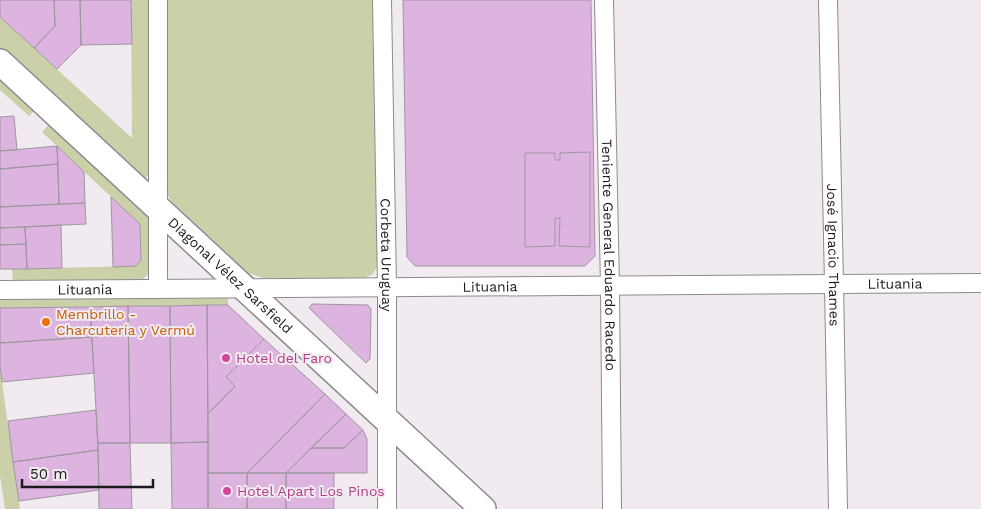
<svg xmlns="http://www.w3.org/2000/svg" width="981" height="509" viewBox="0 0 981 509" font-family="'Work Sans',sans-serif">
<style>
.green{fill:#cbd0a9}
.building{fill:#ddb3e0;stroke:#9d989e}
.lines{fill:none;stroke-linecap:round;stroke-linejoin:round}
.minor-casing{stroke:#8f898f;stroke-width:20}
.secondary-casing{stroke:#8f898f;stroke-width:28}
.minor{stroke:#fff;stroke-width:18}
.secondary{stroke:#fff;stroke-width:25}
.food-dot{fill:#e8710a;stroke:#f1ebf1;stroke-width:2}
.hotel-dot{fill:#d1479c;stroke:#f1ebf1;stroke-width:2}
.labels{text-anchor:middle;stroke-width:4;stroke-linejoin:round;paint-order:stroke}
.street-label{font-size:14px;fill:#1c1a1d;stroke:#f1ebf1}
.food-label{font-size:14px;fill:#c56008;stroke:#f1ebf1;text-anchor:start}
.hotel-label{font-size:14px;fill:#b23c85;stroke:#f1ebf1;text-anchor:start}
</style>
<rect width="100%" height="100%" fill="#f1ebf1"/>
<path class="green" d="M131,0h19l1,171c-2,5 -5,8 -11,7l-140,-130v-31l132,121z
M167,0h207l4,265 -5,9 -9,4h-101l-14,-5 -7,-6 -70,-65 -5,-8z
M0,74l37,34 -8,8 -29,-26z
M52,121l97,92 1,60 -7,6 -130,2 -1,-12 124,-3 5,-6 -1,-36 -98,-92z
M228,296v9l-228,3v-10z
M0,368l20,141h-15l-5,-33z"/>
<path class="building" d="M0,0h54l1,26 -21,22 -34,-31z
M54,0h26l1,45 -24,24 -23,-21 21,-22z
M80,0h51l1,44 -51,1z
M403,0h188l4,256 -10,10h-170l-8,-9z
M14,116l3,34 -17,1v-34z
M57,146l1,18 -58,5v-18z
M57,146l27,26 1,31 -26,1z
M590,152v95l-31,-1 1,-28h-5v28l-30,1v-94h30v7h5v-7z
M58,164l1,40 -59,3v-38z
M111,197l29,27 1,36 -5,6 -23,1z
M85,203l1,21 -86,4v-21z
M61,225l1,43 -35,1 -2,-42z
M25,227l1,17 -26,1v-17z
M26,244l1,25h-27v-24z
M312,304l56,1 3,4 -1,50 -4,4 -57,-55z
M207,305h21l36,34 -38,38 9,9 -27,28z
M207,305l1,137 -37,1 -1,-137z
M128,306l2,137h-32l-8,-136z
M128,306h42l1,137h-41z
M90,307l2,30 -92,6v-35z
M92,337l2,36 -92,9 -2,-16v-23z
M264,339l61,55 -78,79h-39v-59l27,-28 -9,-9z
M325,394l21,20 -60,59h-39z
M96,410l2,40 -85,12 -5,-41z
M346,414l17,16 -19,18h-33z
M363,430l4,9v34h-81l25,-25h33z
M208,442v67h-36l-1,-66z
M98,443h32l2,66h-33z
M98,450l1,40 -80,11 -6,-39z
M208,473h39v36h-39z
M247,473h39v36h-39z
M286,473h48v36h-48z"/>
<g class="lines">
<g class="minor-casing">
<g id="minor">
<path d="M158,0v289"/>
<path id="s1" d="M382,0l5,287v222"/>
<path id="s2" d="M604,0l6,286 2,223"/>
<path id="s3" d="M828,0l6,284 4,225"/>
<path id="s4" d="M0,290l981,-7"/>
</g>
</g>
<g class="secondary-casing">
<g id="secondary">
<path id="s5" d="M0,62l483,447"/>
</g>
</g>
<use href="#minor" class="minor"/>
<use href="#secondary" class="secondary"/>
</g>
<circle class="food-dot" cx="46" cy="322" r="5"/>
<g class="hotel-dot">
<circle cx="226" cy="358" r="5"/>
<circle cx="227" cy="491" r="5"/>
</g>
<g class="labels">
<g class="street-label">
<text dy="5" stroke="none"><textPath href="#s1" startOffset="255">Corbeta Uruguay</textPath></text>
<text dy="5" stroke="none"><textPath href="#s2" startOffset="255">Teniente General Eduardo Racedo</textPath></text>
<text dy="5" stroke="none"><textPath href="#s3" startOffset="255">José Ignacio Thames</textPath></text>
<text dy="5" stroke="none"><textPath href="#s5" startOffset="314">Diagonal Vélez Sarsfield</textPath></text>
<text dy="5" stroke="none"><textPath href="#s4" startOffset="895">Lituania</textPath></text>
<text dy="5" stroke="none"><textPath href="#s4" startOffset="490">Lituania</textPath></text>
<text dy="5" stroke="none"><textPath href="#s4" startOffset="85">Lituania</textPath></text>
</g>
<g class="food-label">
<text x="56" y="319">Membrillo -<tspan x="56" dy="16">Charcutería y Vermú</tspan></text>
</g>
<g class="hotel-label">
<text x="236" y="363">Hotel del Faro</text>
<text x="237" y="496">Hotel Apart Los Pinos</text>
</g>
</g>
<path d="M22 479v8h131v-8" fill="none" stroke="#1c1a1d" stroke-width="2.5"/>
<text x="30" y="479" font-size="15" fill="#1c1a1d" stroke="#f1ebf1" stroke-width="4" paint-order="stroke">50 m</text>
</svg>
